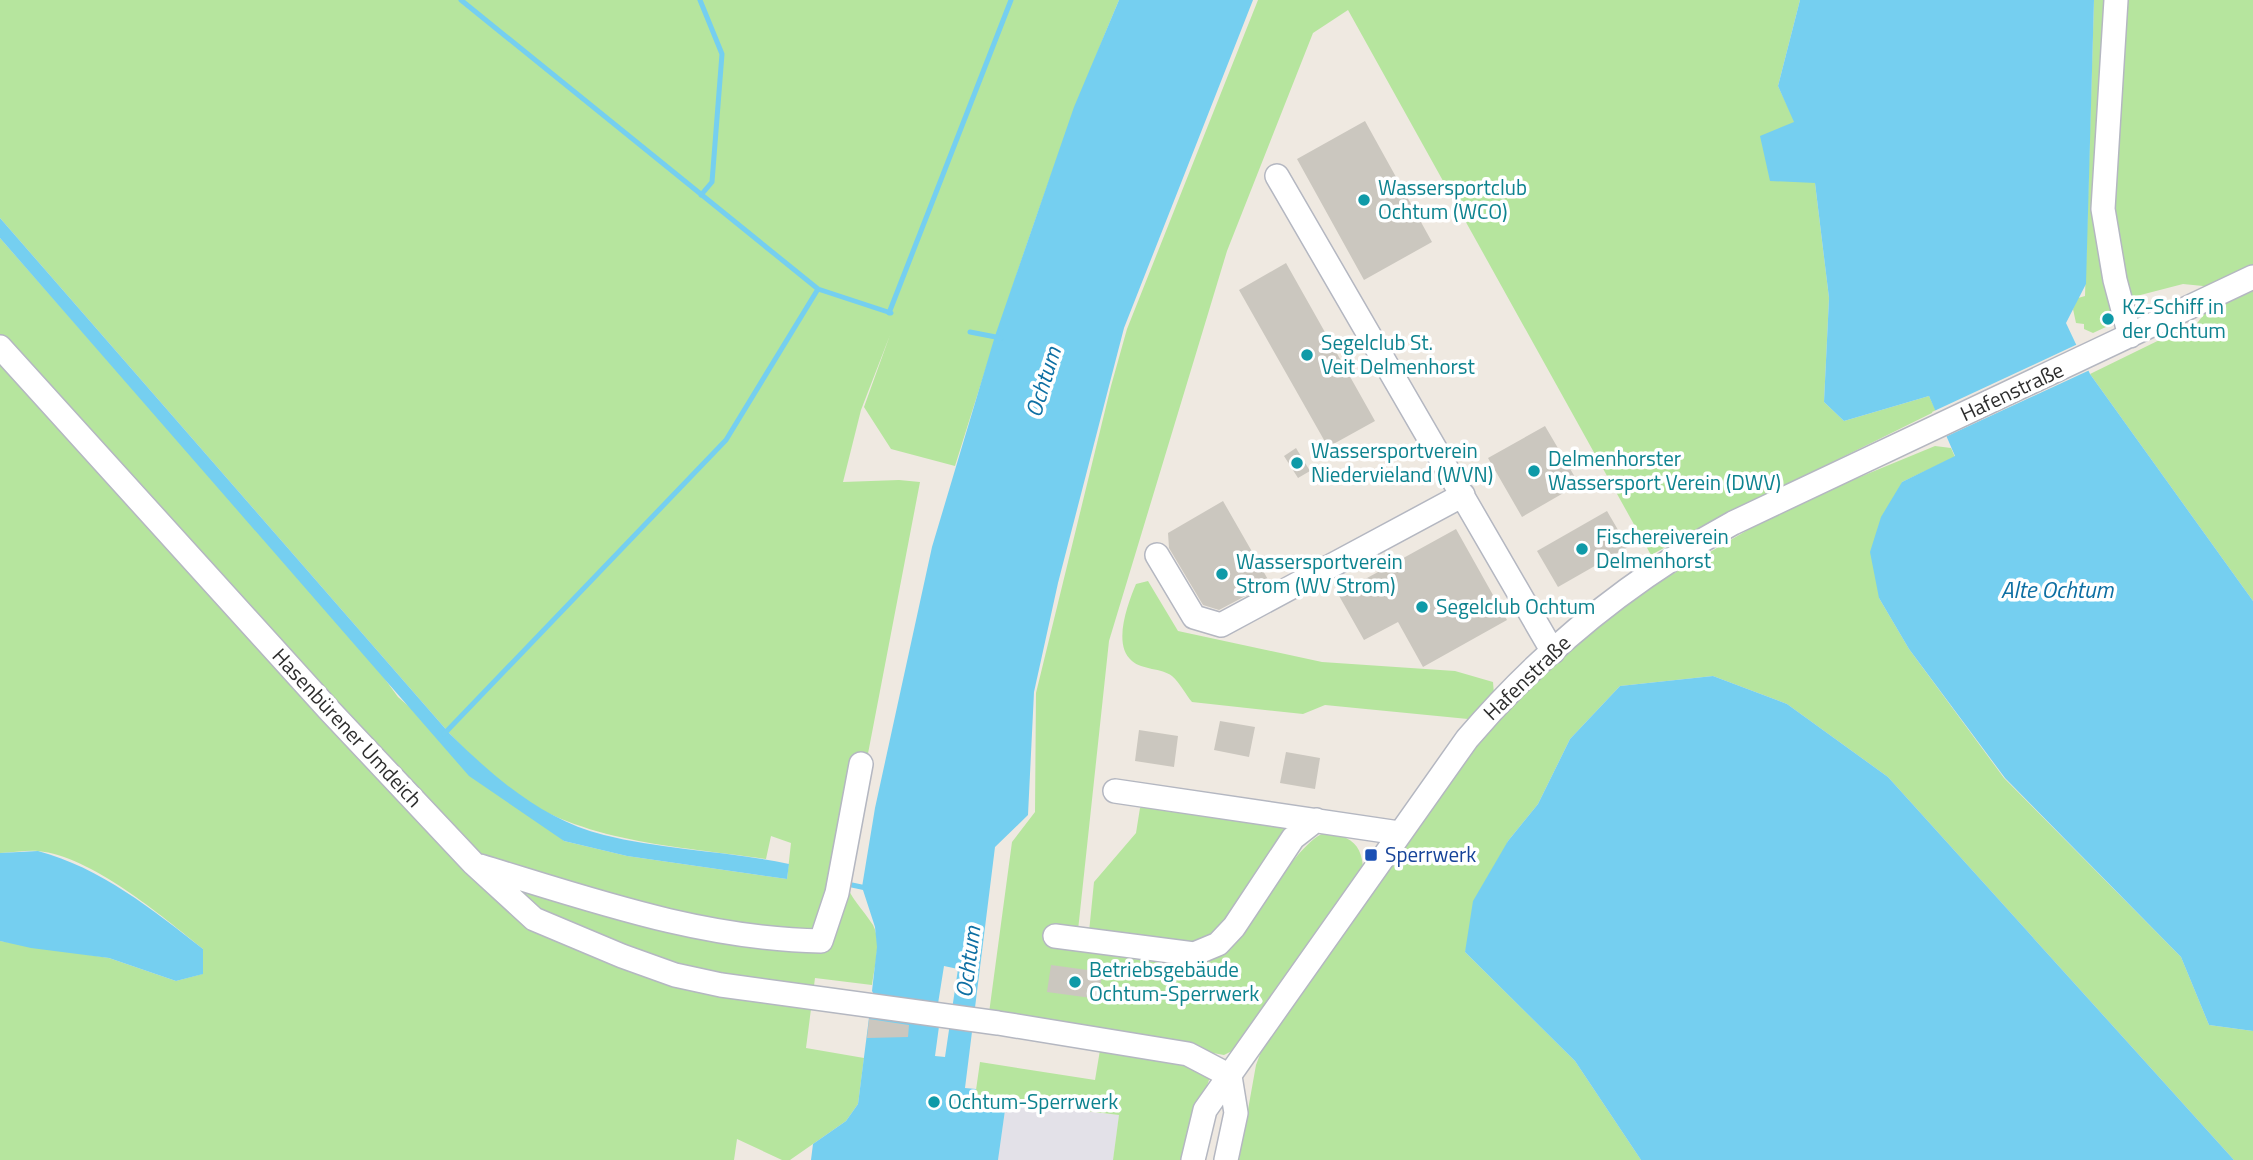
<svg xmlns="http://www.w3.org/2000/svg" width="2253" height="1160" viewBox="0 0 2253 1160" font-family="'Titillium Web',sans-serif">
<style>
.industrial{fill:#e3e1e8}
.green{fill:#b6e59e}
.water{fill:#75cff0}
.pier{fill:#efe9e1}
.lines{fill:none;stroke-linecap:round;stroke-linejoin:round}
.stream{stroke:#75cff0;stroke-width:5}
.building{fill:#cbc7bf}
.minor-casing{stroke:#b4b7c1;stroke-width:26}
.minor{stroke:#fff;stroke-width:23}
.culture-dot{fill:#0f9aa8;stroke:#fff;stroke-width:2.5}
.transit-dot{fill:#1a4fb4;stroke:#fff;stroke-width:2.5}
.labels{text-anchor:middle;stroke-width:7;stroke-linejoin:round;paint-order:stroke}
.culture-label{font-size:21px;fill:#0d838f;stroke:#fff;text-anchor:start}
.street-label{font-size:21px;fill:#2e2e2e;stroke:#fff}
.transit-label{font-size:21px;fill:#164399;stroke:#fff;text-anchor:start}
.water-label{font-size:23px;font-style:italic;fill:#0d6fa3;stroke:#fff}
</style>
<rect width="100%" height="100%" fill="#efe9e1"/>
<path class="industrial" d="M1006,1103l113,12 -6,45h-115z"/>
<path class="green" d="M0,0h1119c-64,152 -115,309 -164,466l-64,-17 -27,-42 26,-72 -29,75 -18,72 56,-2 21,2 -76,397c6,19 18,29 29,46 9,16 1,43 -1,60l-57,-7 -9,70 58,10 -6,46 -12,17 -56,39h-8l-45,-21 -3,21h-734v-219l109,17 67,23 26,-7 1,-25c-41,-33 -112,-93 -165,-98 -12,-1 -26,2 -38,2v-615l371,422 27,37 166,144 63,15 160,23 4,-36 -20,-7 -5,23c-93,-14 -195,-16 -270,-79 -17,-14 -31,-31 -46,-46l-450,-516z
M1258,0h542l-22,86 17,36 20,61 14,115 -5,104 20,19 85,-25 7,15 -217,107 -68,37 -303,-545 -35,23 -86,218 -118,390 -33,308c49,8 110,26 155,0 16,-23 71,-112 94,-116 8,-1 14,1 21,5 13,6 16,17 17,30l-121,178 -18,9 -235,-42 23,-171 23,-30 1,-119 75,-307 16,-57z
M2094,0h17l3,317 -6,9 -15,7 -9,-4v-5l-8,-1 -3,-14 5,-11 7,-2z
M2122,0h131v266l-40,21 -30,-3 -58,15 -18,-87z
M2253,291v310l-163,-227 94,-46 7,3 14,-18z
M1935,446l16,2 4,9 -53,25 -23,116 30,51 95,129 177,179 28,68 44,6v129h-19l-346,-383 -101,-73 -74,-28 -93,10 -50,53 -32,65 -30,37 -43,111 110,109 66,99h-402l17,-95 9,-24 207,-297 108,-106 79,-56 128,-75z
M1148,581l30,50 144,31 133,9 38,11 1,12 -26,25 -143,-14 -22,9 -111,-12c-6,-7 -12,-19 -20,-26 -10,-8 -30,-6 -40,-15 -20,-16 -4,-58 4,-77z
M1148,804l141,24 -79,116 -21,7 -100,-19 5,-50 42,-49 4,-25z
M1101,1044l111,27 -30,89h-69l6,-45 -144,-18 5,-35 115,18z"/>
<path class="water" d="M1119,0h134l-129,328 -66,255 -24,109 -6,123 -33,32 -30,241 11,1 -1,9 31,5 -8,57h-187l2,-16 33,-23 12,-17 12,-94 70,9 -5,37 10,1 13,-88 -14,-3 -7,44 -59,-8 -6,-11 5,-44 -2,-20 -13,-40 13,-79 57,-261 63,-211 79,-229z
M1800,0h294l-8,284 -20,39 24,51 163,227v430l-44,-6 -28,-68 -176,-179 -96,-129 -30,-51 -9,-46 11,-35 21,-35 53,-26 -26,-60 -85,25 -20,-19 5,-104 -14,-115 -45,-2 -10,-45 34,-14 -16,-36z
M0,218l450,516c44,43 92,86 154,101 60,15 124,16 185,29l-2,15 -160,-23 -63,-15 -95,-65 -469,-538z
M1713,676l74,28 101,73 346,383h-593l-66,-99 -110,-109 8,-51 35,-60 30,-37 32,-65 50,-53z
M38,851c63,17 114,58 165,98v25l-27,7 -67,-23 -78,-10 -31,-7v-88z"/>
<path class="pier" d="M2080,343l12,26 -149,69 -11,-26z"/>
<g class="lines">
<path class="stream" d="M461,0l357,289 73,24
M700,0l22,54 -10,128 -11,13
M889,313l122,-313
M970,332l31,6
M444,734l282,-294 92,-151
M852,885l14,3"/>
</g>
<path class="building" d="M1365,121l67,121 -68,38 -67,-121z
M1286,263l89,158 -47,26 -89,-157z
M1545,426l34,58 -57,33 -34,-59z
M1296,448l14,23 -12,7 -14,-22z
M1223,501l47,82 -51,27 -16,-5 -34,-57 -1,-15z
M1607,511l21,36 -70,40 -21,-36z
M1456,529l51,91 -84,47 -25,-45 -34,18 -26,-46z
M1220,721l35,6 -6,30 -35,-7z
M1139,730l39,6 -4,31 -39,-6z
M1286,752l34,6 -5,31 -35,-6z
M1051,965l51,7 -3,27 -52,-7z
M869,1019l40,6 -1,12 -41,1z"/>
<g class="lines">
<g class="minor-casing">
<path id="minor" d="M2116,0l-13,209 12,71 15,56
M1277,176l276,476
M0,347l330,364 144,153 60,55 88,37 53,19 46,10 277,38 190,31 42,22
M1157,555l37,62 27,8 242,-130
M1115,791l284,42
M480,866c112,34 222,73 341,75l16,-48 24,-129
M1055,936l139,18 24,-10 16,-17 59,-89 23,-18
M1193,1160l12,-50 262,-371c74,-87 165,-161 266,-216l520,-246
M1226,1160l10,-47 -6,-37"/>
</g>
<use href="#minor" class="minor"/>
</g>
<g class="culture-dot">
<circle cx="1364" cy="200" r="7"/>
<circle cx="2108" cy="319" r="7"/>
<circle cx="1307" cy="355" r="7"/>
<circle cx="1297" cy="463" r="7"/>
<circle cx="1534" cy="471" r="7"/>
<circle cx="1582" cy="549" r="7"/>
<circle cx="1222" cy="574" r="7"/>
<circle cx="1422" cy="607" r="7"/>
<circle cx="1075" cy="982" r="7"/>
<circle cx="934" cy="1102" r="7"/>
</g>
<rect class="transit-dot" x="1364" y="848" width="14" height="14" rx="3.5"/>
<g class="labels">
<g class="culture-label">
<text x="1378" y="195">Wassersportclub<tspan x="1378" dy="24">Ochtum (WCO)</tspan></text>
<text x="2122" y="314">KZ-Schiff in<tspan x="2122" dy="24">der Ochtum</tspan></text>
<text x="1321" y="350">Segelclub St.<tspan x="1321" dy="24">Veit Delmenhorst</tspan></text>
<text x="1311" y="458">Wassersportverein<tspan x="1311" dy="24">Niedervieland (WVN)</tspan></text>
<text x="1548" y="466">Delmenhorster<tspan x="1548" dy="24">Wassersport Verein (DWV)</tspan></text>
<text x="1596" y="544">Fischereiverein<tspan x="1596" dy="24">Delmenhorst</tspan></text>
<text x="1236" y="569">Wassersportverein<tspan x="1236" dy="24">Strom (WV Strom)</tspan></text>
<text x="1436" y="614">Segelclub Ochtum</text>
<text x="1089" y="977">Betriebsgebäude<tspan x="1089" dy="24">Ochtum-Sperrwerk</tspan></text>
<text x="948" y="1109">Ochtum-Sperrwerk</text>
</g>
<g class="street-label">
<text transform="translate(2012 392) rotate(-25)" y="7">Hafenstraße</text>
<text transform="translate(1527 678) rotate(-44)" y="7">Hafenstraße</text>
<text transform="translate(347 728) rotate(47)" y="7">Hasenbürener Umdeich</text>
</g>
<g class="transit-label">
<text x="1385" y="862">Sperrwerk</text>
</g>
<g class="water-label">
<text transform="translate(1043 382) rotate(-73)" y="8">Ochtum</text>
<text x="2057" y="598">Alte Ochtum</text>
<text transform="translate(968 962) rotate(-83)" y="8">Ochtum</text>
</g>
</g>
</svg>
